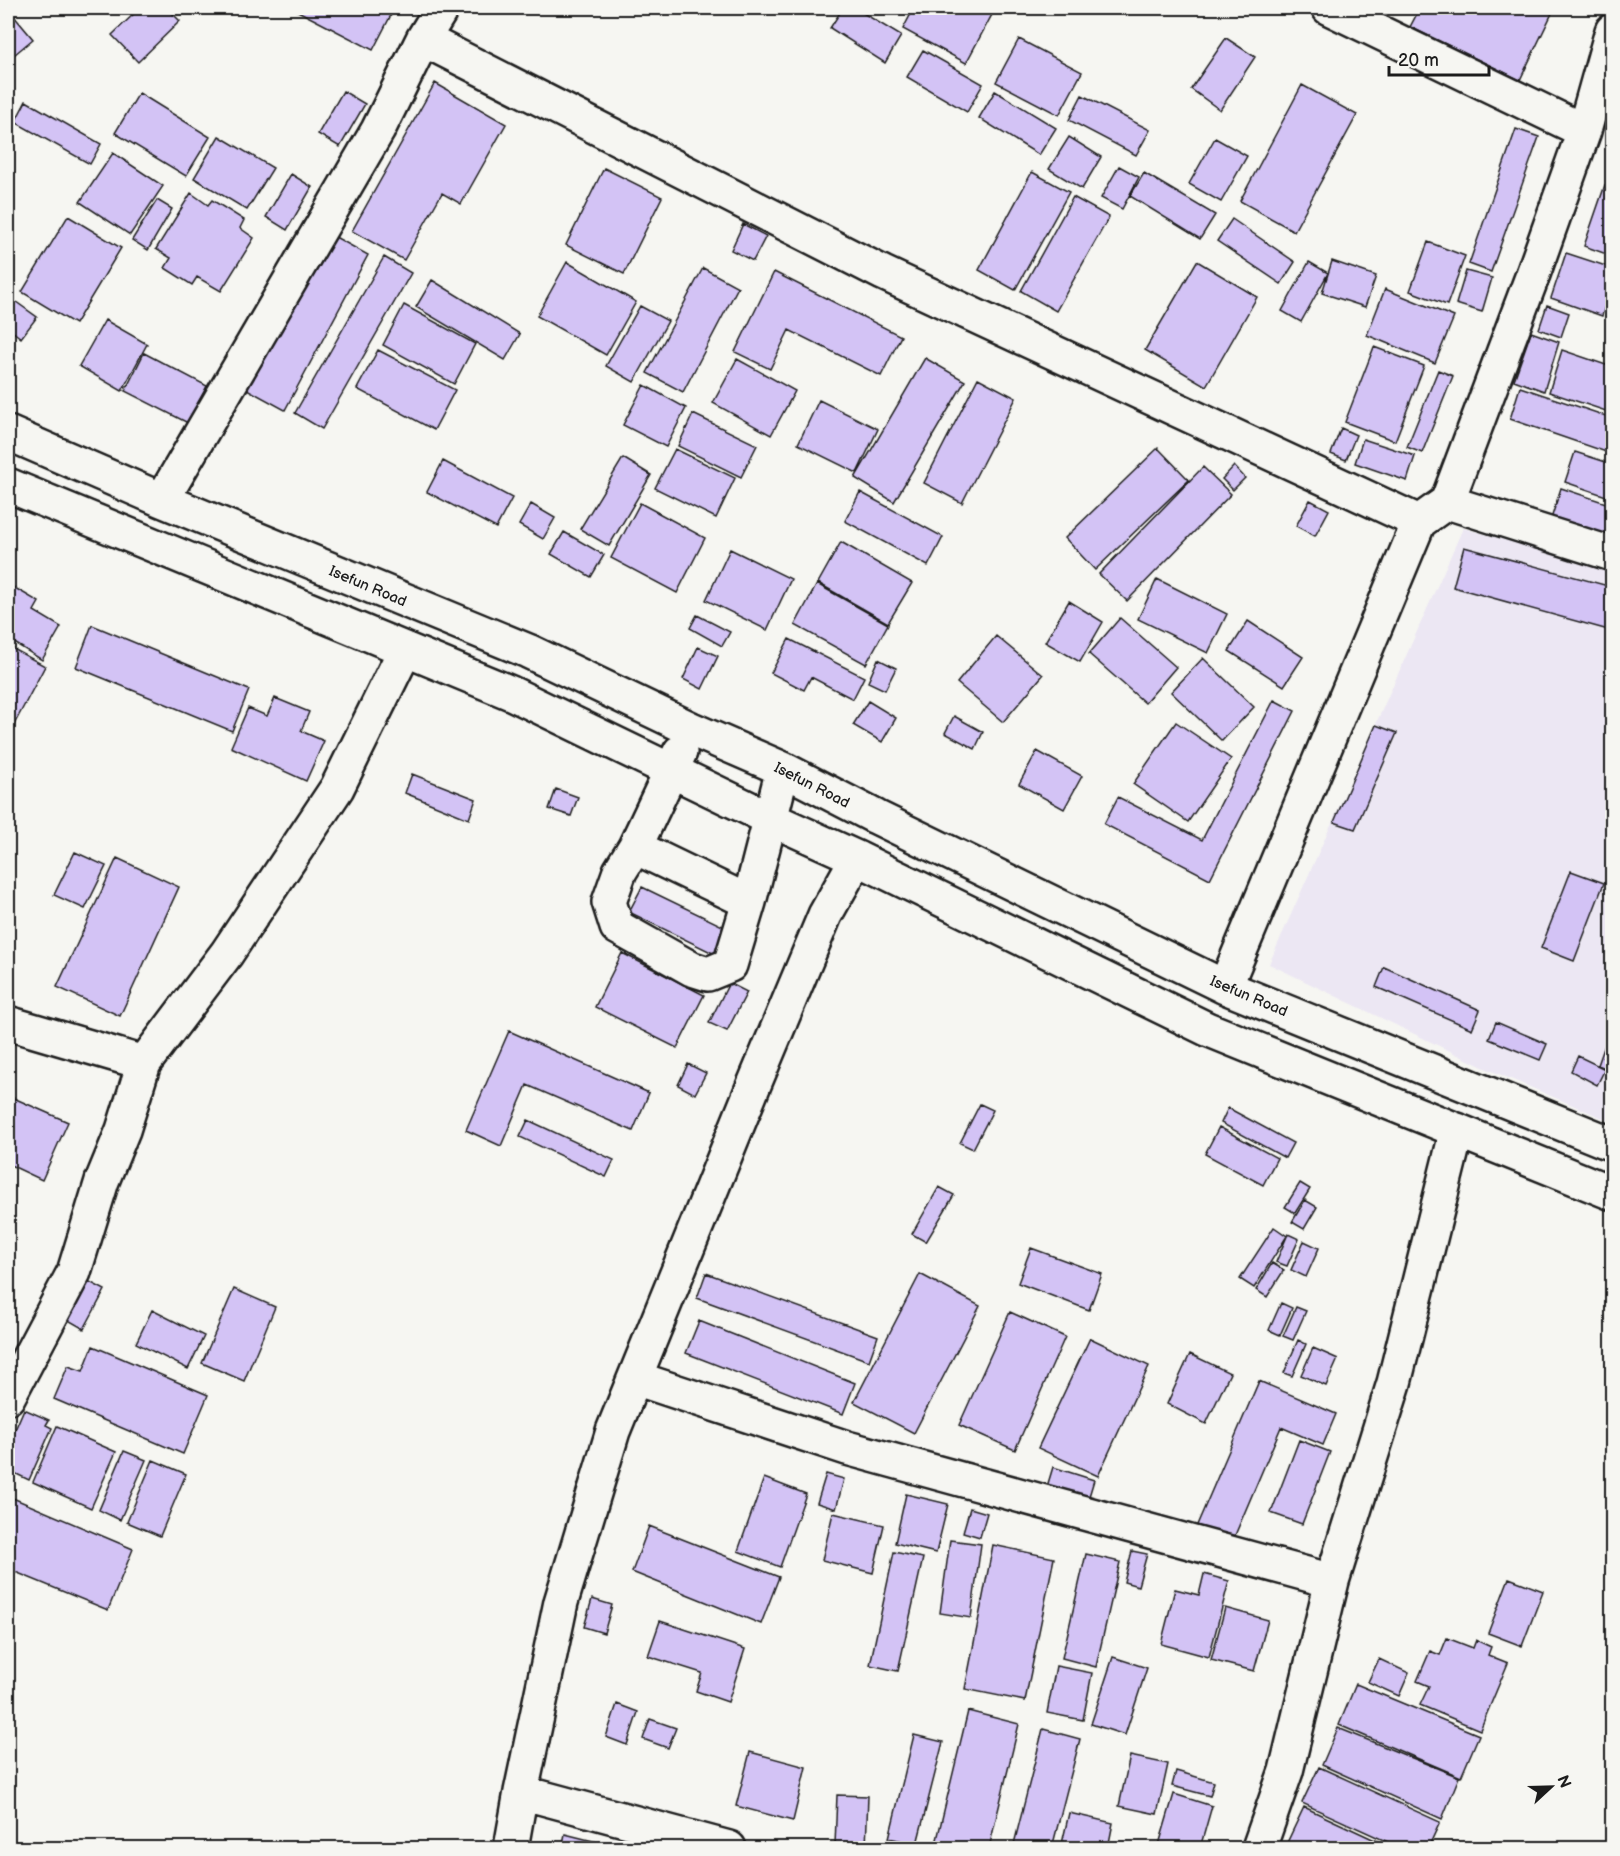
<svg xmlns="http://www.w3.org/2000/svg" width="1620" height="1856" viewBox="0 0 1620 1856" font-family="'Balsamiq Sans',sans-serif">
<style>
.built{fill:#ece7f3}
.building{fill:#d3c3f5;stroke:#1c1c1c;stroke-width:1.5}
.lines{fill:none;stroke-linecap:round;stroke-linejoin:round}
.minor-casing{stroke:#1c1c1c;stroke-width:38}
.minor{stroke:#f6f6f2;stroke-width:33}
.labels{text-anchor:middle;stroke-width:4.5;stroke-linejoin:round;paint-order:stroke}
.street-label{font-size:15px;fill:#1c1c1c;stroke:#f6f6f2}
</style>
<rect width="100%" height="100%" fill="#f6f6f2"/>
<filter id="ink" filterUnits="userSpaceOnUse"><feTurbulence type="fractalNoise" baseFrequency=".0167" numOctaves="2"/><feDisplacementMap in="SourceGraphic" scale="12" xChannelSelector="R" yChannelSelector="G"/><feConvolveMatrix kernelMatrix="1 2 1 2 8 2 1 2 1" color-interpolation-filters="sRGB"/></filter>
<g filter="url(#ink)">
<path class="built" d="M1463,528l149,42v552l-127,-54 -216,-104z"/>
<path class="building" d="M140,8h27l13,13 -42,41 -26,-27z
M292,8h90l10,5 -19,37z
M843,8h12l46,28 -16,27 -55,-35z
M914,8h79l2,1 -29,54 -63,-34z
M1420,8h132l2,1 -34,71 -110,-53z
M8,9l25,30 -25,21z
M1226,38l29,19 -35,53 -29,-21z
M1019,39l63,33 -23,43 -63,-33z
M923,50l60,34 -16,28 -60,-35z
M435,83l71,41 -45,80 -19,-11 -38,67 -52,-29z
M1302,85l55,30 -63,116 -54,-30z
M343,91l22,13 -25,43 -22,-13z
M995,91l61,37 -17,27 -60,-37z
M139,93l71,44 -24,39 -71,-43z
M1082,95l68,35 -14,25 -67,-35z
M26,101l75,43 -11,20 -75,-42z
M1516,129l23,8 -48,135 -22,-8z
M219,136l54,32 -26,42 -53,-32z
M1069,137l32,20 -19,32 -33,-20z
M1215,138l32,18 -26,46 -32,-18z
M113,153l50,33 -33,49 -50,-33z
M1119,166l20,11 -17,32 -21,-11z
M604,168l58,29 -38,77 -58,-29z
M1032,172l37,20 -54,98 -36,-20z
M1144,173l71,42 -15,24 -70,-43z
M291,174l21,13 -25,43 -21,-13z
M1605,185l7,2v69l-28,-10z
M191,193l17,12 4,-5 32,20 -4,8 14,10 -33,53 -24,-14 -5,8 -27,-17 6,-10 -15,-9z
M1073,197l36,20 -53,94 -35,-20z
M157,200l15,9 -24,41 -16,-10z
M68,216l53,32 -46,76 -53,-32z
M1232,219l63,43 -14,22 -64,-43z
M743,224l23,12 -13,25 -22,-11z
M328,233l40,22 -83,155 -40,-22z
M1428,242l37,14 -18,49 -37,-14z
M1566,253l46,15v16l-10,32 -51,-18z
M384,257l27,16 -89,156 -27,-16z
M1197,261l60,36 -51,89 -61,-36z
M1332,261l44,15 -11,31 -43,-14z
M567,262l69,40 -30,53 -69,-39z
M1309,262l19,11 -27,49 -19,-11z
M703,268l35,19 -55,105 -36,-19z
M1466,271l26,7 -10,34 -26,-8z
M774,272l127,64 -20,40 -92,-46 -19,39 -35,-17z
M432,280l88,54 -15,26 -89,-53z
M1385,289l69,28 -19,46 -68,-28z
M12,299l25,18 -16,21 -13,-10v-23z
M404,305l71,39 -21,40 -71,-39z
M1547,305l22,8 -8,24 -22,-8z
M640,306l28,15 -34,61 -28,-16z
M105,320l42,24 -25,47 -43,-25z
M1531,332l28,10 -15,49 -30,-11z
M1374,347l50,19 -29,75 -50,-19z
M378,350l77,40 -21,40 -77,-41z
M1562,350l50,17v46l-63,-21z
M144,353l63,33 -19,37 -63,-32z
M925,358l40,23 -71,121 -39,-24z
M737,359l58,32 -24,44 -58,-32z
M1438,370l15,6 -31,77 -15,-6z
M978,378l38,20 -54,105 -38,-20z
M644,385l42,23 -20,39 -43,-22z
M1520,387l92,31v36l-102,-35z
M819,400l59,29 -21,44 -59,-29z
M693,414l64,31 -16,32 -63,-31z
M1341,428l15,7 -10,25 -15,-6z
M1363,439l52,17 -8,25 -52,-18z
M1158,448l31,32 -94,90 -30,-32z
M675,449l60,29 -19,40 -61,-30z
M1575,452l37,12v34l-47,-16z
M623,458l28,17 -42,71 -29,-17z
M443,461l69,37 -16,30 -69,-36z
M1234,466l11,12 -12,12 -11,-11z
M1203,467l28,27 -104,107 -28,-27z
M1561,488l51,17v35l-61,-21z
M860,492l83,45 -15,29 -83,-45z
M1310,500l19,10 -14,26 -19,-10z
M640,503l65,35 -28,55 -66,-35z
M531,504l24,14 -12,21 -24,-14z
M564,532l40,23 -13,22 -40,-23z
M841,542l71,41 -24,40 -70,-40z
M1464,547l148,40v44l-159,-44z
M730,549l61,30 -24,51 -61,-30z
M1157,579l70,35 -19,39 -70,-34z
M8,584l31,18 -5,9 27,16 -19,33 -34,-21z
M817,584l71,40 -22,40 -71,-39z
M1069,601l34,21 -23,40 -35,-20z
M697,615l33,17 -8,14 -32,-18z
M1120,618l56,49 -31,36 -56,-49z
M1248,621l55,36 -19,29 -55,-35z
M92,625l157,65 -17,41 -156,-64z
M996,636l47,39 -40,47 -46,-39z
M789,639l75,38 -11,22 -42,-22 -7,13 -33,-17z
M8,646l37,20 -37,70z
M698,647l20,9 -16,33 -19,-10z
M1203,658l51,49 -32,34 -51,-49z
M878,659l18,9 -11,22 -17,-8z
M275,698l34,14 -8,19 23,10 -18,40 -75,-34 17,-39 19,8z
M1274,700l21,11 -85,168 -106,-55 14,-27 84,43z
M868,701l28,17 -14,24 -29,-17z
M954,716l29,16 -8,17 -30,-16z
M1176,722l55,37 -43,63 -55,-38z
M1376,725l21,8 -42,96 -21,-7z
M1037,751l45,25 -18,33 -45,-25z
M412,774l64,25 -7,20 -64,-26z
M556,789l22,8 -7,19 -22,-7z
M75,852l31,14 -21,43 -31,-14z
M117,858l62,29 -59,129 -63,-29z
M1571,871l33,12 -30,78 -33,-13z
M642,887l93,45 -12,26 -94,-46z
M622,953l82,42 -27,53 -82,-41z
M1384,967l96,43 -8,19 -96,-42z
M729,983l18,9 -20,39 -18,-8z
M1496,1022l51,22 -7,16 -51,-21z
M1612,1025v46l-14,-6z
M509,1031l140,62 -16,38 -106,-46 -26,61 -35,-16z
M1578,1056l27,13 -8,16 -26,-14z
M688,1064l18,9 -11,21 -17,-9z
M9,1096l59,26 -26,58 -34,-16z
M980,1104l13,6 -20,39 -13,-6z
M1228,1108l65,35 -8,15 -64,-35z
M528,1120l86,40 -8,17 -86,-40z
M1219,1127l58,31 -14,27 -58,-31z
M1300,1183l10,6 -15,24 -10,-6z
M939,1187l15,8 -28,47 -14,-8z
M1305,1200l12,7 -13,22 -12,-7z
M1274,1227l13,9 -33,52 -14,-9z
M1288,1234l11,5 -12,27 -11,-4z
M1304,1241l15,7 -13,29 -15,-7z
M1031,1248l71,26 -13,36 -71,-27z
M1272,1263l12,7 -17,27 -11,-7z
M706,1273l172,63 -9,25 -172,-63z
M920,1274l60,32 -66,127 -60,-31z
M84,1279l21,11 -21,39 -21,-12z
M234,1289l41,18 -31,74 -42,-18z
M1281,1303l11,5 -12,27 -11,-5z
M1296,1307l10,4 -13,29 -10,-4z
M152,1310l52,26 -16,33 -52,-26z
M1010,1312l55,25 -50,113 -56,-25z
M699,1321l156,62 -12,31 -157,-61z
M1090,1338l59,28 -51,110 -60,-28z
M1298,1340l8,4 -14,32 -8,-3z
M93,1346l115,49 -25,59 -129,-55 14,-33 15,5z
M1313,1348l25,11 -12,27 -25,-11z
M1190,1354l40,19 -24,51 -39,-20z
M1259,1381l77,33 -13,31 -42,-18 -51,120 -36,-15z
M24,1409l25,11 -3,5 6,3 -23,52 -21,-10v-24z
M57,1426l59,26 -25,56 -58,-26z
M1299,1440l31,12 -28,72 -31,-11z
M124,1451l22,9 -26,60 -21,-10z
M153,1460l33,14 -26,62 -33,-14z
M1053,1467l41,13 -7,23 -41,-13z
M826,1474l18,5 -8,30 -19,-6z
M764,1478l42,16 -26,73 -42,-16z
M906,1494l42,10 -12,49 -41,-10z
M8,1496l125,53 -25,61 -100,-41z
M970,1508l17,5 -7,24 -17,-5z
M833,1513l51,12 -11,48 -51,-13z
M649,1526l130,51 -18,47 -129,-52z
M950,1540l31,4 -10,74 -31,-5z
M993,1545l61,13 -29,143 -60,-12z
M1132,1551l15,3 -9,32 -14,-4z
M894,1552l29,6 -25,113 -28,-6z
M1086,1554l34,8 -24,105 -34,-9z
M1204,1574l25,7 -20,76 -48,-13 14,-55 24,6z
M1509,1578l34,13 -21,55 -34,-13z
M592,1599l20,6 -8,28 -20,-6z
M1225,1608l43,12 -14,51 -43,-11z
M660,1621l85,28 -17,53 -32,-11 6,-18 -54,-17z
M1447,1638l26,10 3,-8 15,7 -3,8 20,8 -28,67 -60,-25 9,-19 -12,-5 13,-30 10,4z
M1113,1657l34,11 -22,67 -34,-11z
M1379,1659l30,14 -10,23 -31,-14z
M1056,1666l36,7 -9,47 -36,-7z
M1356,1684l123,51 -18,42 -122,-52z
M617,1704l21,8 -11,33 -21,-8z
M968,1711l51,13 -30,124h-54z
M650,1719l26,9 -8,20 -25,-9z
M1338,1728l121,49 -17,42 -120,-54z
M1043,1729l37,10 -28,109h-39z
M914,1735l29,7 -26,102 -28,-6z
M750,1752l56,15 -13,54 -57,-15z
M1130,1756l38,8 -11,50 -38,-8z
M1319,1767l121,55 -12,26h-27l-99,-45z
M1176,1771l38,11 -4,14 -38,-10z
M1174,1794l38,12 -12,42h-42z
M837,1795l31,1 -2,51 -31,-2z
M1304,1807l88,41h-103l-4,-1z
M1069,1813l44,10 -5,25h-47z
M565,1834l56,14h-59z
M885,1840l20,7 -1,1h-23z"/>
<g class="lines">
<g class="minor-casing">
<path id="minor" d="M1329,8l255,123
M423,39l460,234 536,249
M8,433l154,67 366,151 163,78 92,40 93,48 349,170 387,157
M8,485l503,208 260,126 86,39 350,171 405,164
M162,500l216,-370 45,-91 19,-31
M1447,502l165,52
M680,752l-45,95 -15,24 -11,31 8,25 75,42 16,5 22,-9 19,-63 34,-133
M635,847l114,55
M1225,987l194,-465 28,-20 85,-225 52,-146 28,-100
M8,1023l136,40
M635,1378l212,70 485,133
M8,1397l66,-125 28,-91 21,-51 21,-67 83,-110 110,-165 68,-138
M521,1792l208,56
M511,1848l10,-56 40,-190 52,-171 140,-344 72,-172 32,-57
M1259,1848l27,-77 46,-190 62,-198 63,-253"/>
</g>
<use href="#minor" class="minor"/>
</g>
</g>
<g class="labels">
<g class="street-label">
<text transform="translate(368 586) rotate(23)" y="5">Isefun Road</text>
<text transform="translate(812 785) rotate(27)" y="5">Isefun Road</text>
<text transform="translate(1249 996) rotate(23)" y="5">Isefun Road</text>
</g>
</g>
<rect width="1620" height="1856" fill="none" stroke="#f6f6f2" stroke-width="30"/>
<rect x="15" y="15" width="1590" height="1826" fill="none" stroke="#1c1c1c" stroke-width="2" filter="url(#ink)"/>
<g transform="translate(1551 1787) rotate(68)" stroke="#f6f6f2" stroke-width="4.5" paint-order="stroke">
<path d="M0-4.5L10 22L0 15L-10 22Z" fill="#1c1c1c"/>
<text y="-9" font-size="16" font-weight="bold" text-anchor="middle" fill="#1c1c1c">N</text>
</g>
<path d="M1389 66v9h100v-9" fill="none" stroke="#1c1c1c" stroke-width="3"/>
<text x="1398" y="66" font-size="18" fill="#1c1c1c" stroke="#f6f6f2" stroke-width="4.5" paint-order="stroke">20 m</text>
</svg>
